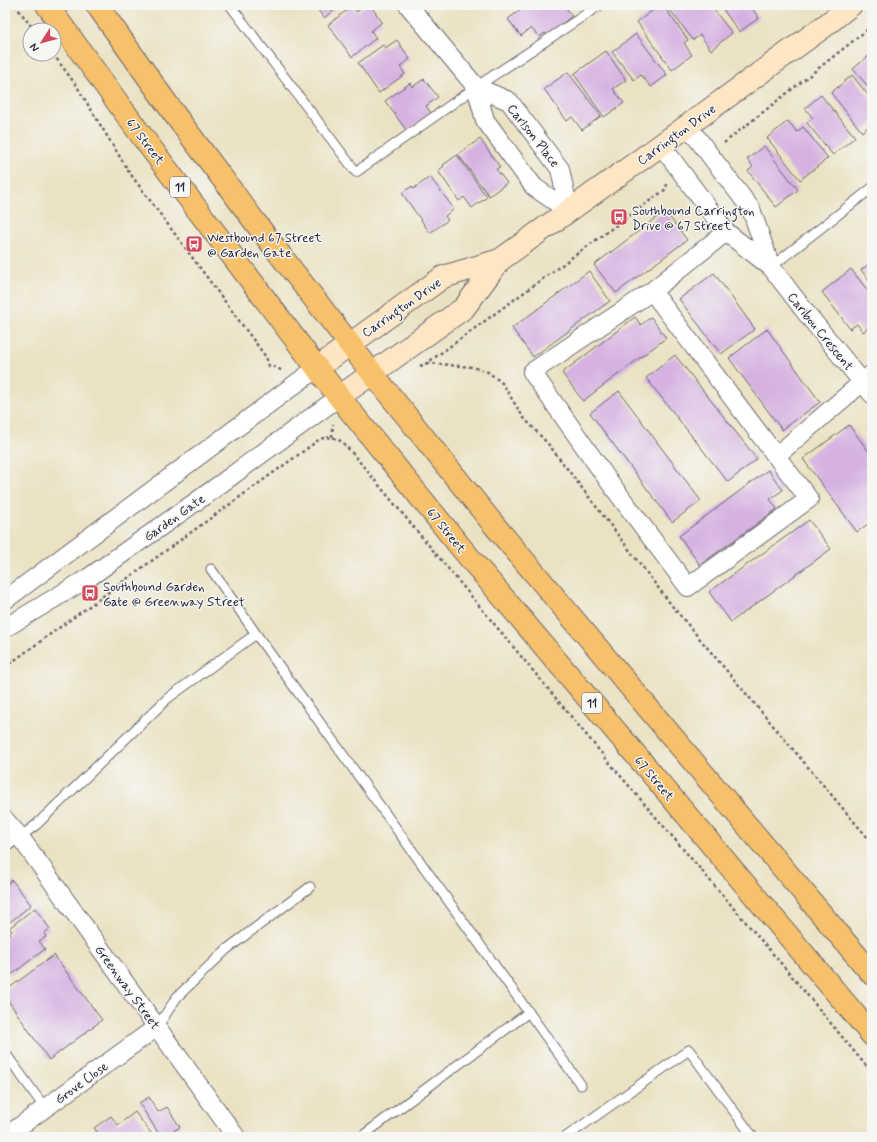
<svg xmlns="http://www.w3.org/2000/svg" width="877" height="1142" viewBox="0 0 877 1142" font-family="Mynerve,sans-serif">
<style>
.building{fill:#d5b2e2}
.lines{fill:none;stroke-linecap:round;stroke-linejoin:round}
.lane-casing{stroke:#68656b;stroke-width:11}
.street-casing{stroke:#68656b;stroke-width:20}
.secondary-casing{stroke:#68656b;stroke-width:24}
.primary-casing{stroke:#68656b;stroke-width:24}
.path{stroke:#68656b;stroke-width:2.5;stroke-dasharray:3 3;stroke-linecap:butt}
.lane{stroke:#fff;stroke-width:9}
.street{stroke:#fff;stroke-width:18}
.secondary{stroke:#fce6c4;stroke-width:22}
.primary{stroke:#f7c06b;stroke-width:22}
.labels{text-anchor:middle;stroke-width:3;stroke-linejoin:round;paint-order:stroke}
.shield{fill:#f6f6f2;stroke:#626272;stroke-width:1}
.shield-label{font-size:12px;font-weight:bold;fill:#22223b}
.street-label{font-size:13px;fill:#22223b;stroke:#f6f6f2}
.poi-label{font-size:13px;fill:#22223b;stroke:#f6f6f2;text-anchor:start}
</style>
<rect width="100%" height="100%" fill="#f6f6f2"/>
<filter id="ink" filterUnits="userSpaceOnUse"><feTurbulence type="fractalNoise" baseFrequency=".025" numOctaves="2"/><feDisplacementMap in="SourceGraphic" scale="8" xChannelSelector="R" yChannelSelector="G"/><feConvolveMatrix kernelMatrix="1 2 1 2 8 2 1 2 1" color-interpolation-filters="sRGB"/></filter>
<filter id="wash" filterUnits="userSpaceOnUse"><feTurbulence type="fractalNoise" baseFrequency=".012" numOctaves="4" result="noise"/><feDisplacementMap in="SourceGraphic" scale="16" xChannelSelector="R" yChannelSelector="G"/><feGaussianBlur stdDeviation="0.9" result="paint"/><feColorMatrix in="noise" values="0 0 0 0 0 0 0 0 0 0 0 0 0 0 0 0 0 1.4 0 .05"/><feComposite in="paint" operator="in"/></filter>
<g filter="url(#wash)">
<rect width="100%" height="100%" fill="#ebe2c3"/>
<g id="blocks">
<path class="building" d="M314,5h26l-16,13z
M365,5h5l12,17 -11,9 5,7 -24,19 -24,-32 24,-19 5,6z
M520,5h44l8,11 -25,20 -2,-3 -6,4 -8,-9 -10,8 -13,-17 11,-8 -2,-4z
M660,5h3l25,35 -4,3 8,12 -20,15 -35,-48z
M676,5h34l22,28 -21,17 -11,-15 -7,5 -23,-30z
M720,5h32l-2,1 9,12 -20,14z
M636,34l31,41 -16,12 -10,-12 -7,5 -22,-28z
M397,40l13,19 -10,8 5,7 -26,19 -21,-30 25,-18 2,3z
M606,51l20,29 -13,9 11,14 -20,14 -30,-43z
M872,53v38l-19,-22z
M568,72l33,44 -19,14 -10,-13 -5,4 -23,-32z
M852,75l20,25v23l-10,9 -31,-39z
M424,79l14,18 -12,9 5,7 -24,18 -22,-30 25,-18 2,4z
M821,95l34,42 -22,18 -26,-32 6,-5 -8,-10z
M788,121l9,11 6,-5 25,31 -28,22 -33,-42z
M480,139l20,28 -4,2 11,14 -18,13 -31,-42z
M764,146l34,44 -22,17 -28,-36 5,-4 -6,-8z
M457,155l30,42 -15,11 -8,-11 -5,4 -21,-30 6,-5 -1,-1z
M430,177l24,32 -9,7 3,4 -18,13 -28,-40 10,-7 1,3z
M665,211l22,29 -71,53 -22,-28z
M872,262v22l-11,-14z
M851,269l21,27v29l-9,7 -6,-8 -7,5 -28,-37z
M589,271l21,30 -77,56 -21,-29z
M714,273l41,56 -34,25 -42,-55z
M635,317l6,8 10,-8 15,21 -83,63 -21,-28z
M767,329l53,73 -38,28 -53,-72z
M675,355l82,104 -29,23 -82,-104z
M619,391l82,110 -29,21 -82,-109z
M849,425l23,31v65l-15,11 -54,-73z
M768,470l15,20 -13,9 7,10 -77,56 -21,-29z
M809,520l22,29 -100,73 -22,-30z
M12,880l19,25 -21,17 -4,-5 -1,1v-32z
M35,908l15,21 -6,4 2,4 -7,4 6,8 -34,26 -6,-8v-30l7,-6 -3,-3z
M54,955l48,65 -53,40 -44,-64v-5z
M149,1097l9,15 9,-5 13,20 -16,10h-3l-22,-34z
M135,1112l19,25h-53l-7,-9 17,-12 7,9z"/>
</g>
</g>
<g filter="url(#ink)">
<use href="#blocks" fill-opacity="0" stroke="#68656b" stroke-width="1"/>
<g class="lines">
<g class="lane-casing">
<path id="lane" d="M230,5l126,167 120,-85 124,-82
M771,267l101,-79
M211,569l45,65 325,451
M5,848l31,-23 132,-127 88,-64
M157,1027l20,-30 50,-48 83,-62
M5,1053l40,55
M361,1137l168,-125
M566,1137l123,-87 64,87"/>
</g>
<g class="street-casing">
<path id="street" d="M408,5l68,82 9,33 49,67 35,24
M476,87l33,14 51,68 9,42
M687,125l64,84 20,58
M661,145l65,87 45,35 36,47 65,80
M726,232l-74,59 -120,81 76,108 80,107 121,-88 -33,-43 96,-82
M652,291l124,165
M5,600l312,-232
M5,628l83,-50 123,-87 128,-94
M5,820l15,17 216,300
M5,1137l152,-110"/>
</g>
<g class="secondary-casing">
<path id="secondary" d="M317,368l126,-91 57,-17
M339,397l125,-89 36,-48 161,-115 165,-120 25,-20"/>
</g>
<g class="primary-casing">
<path id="primary" d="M47,5l97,134 195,258 124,153 409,485
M97,5l78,110 89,119 108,139 122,152 378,449"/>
</g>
<path class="path" d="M15,5l19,25
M53,54l23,31 53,87 137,185 3,9 5,1 9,4
M724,143l148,-117
M427,363l45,4 16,5 14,11 21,34 26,28 124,162 199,236
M420,365l3,1 243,-177 1,-5
M332,437l1,-13
M5,667l315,-228c18,-5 22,3 33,15l265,319 167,195 87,105"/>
<use href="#lane" class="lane"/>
<use href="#street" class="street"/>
<use href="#secondary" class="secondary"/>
<use href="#primary" class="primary"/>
</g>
</g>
<defs>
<g id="bus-square" transform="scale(0.9)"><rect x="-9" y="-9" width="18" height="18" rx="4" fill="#d1495b" stroke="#f6f6f2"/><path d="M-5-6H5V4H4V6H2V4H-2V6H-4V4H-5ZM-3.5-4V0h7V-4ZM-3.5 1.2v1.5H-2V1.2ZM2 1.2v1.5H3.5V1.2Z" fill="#fff"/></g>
</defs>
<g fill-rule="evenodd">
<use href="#bus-square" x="619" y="217"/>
<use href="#bus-square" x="194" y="244"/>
<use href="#bus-square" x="90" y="593"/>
</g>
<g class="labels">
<g class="shield">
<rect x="170" y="177" width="20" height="20" rx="3"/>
<rect x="582" y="693" width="20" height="20" rx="3"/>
</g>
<g class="shield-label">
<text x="180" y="191">11</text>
<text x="592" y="707">11</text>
</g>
<g class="street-label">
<text transform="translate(676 134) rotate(-36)" y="5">Carrington Drive</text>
<text transform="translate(534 135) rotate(52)" y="5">Carlson Place</text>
<text transform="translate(146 141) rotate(53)" y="5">67 Street</text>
<text transform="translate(401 307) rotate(-35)" y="5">Carrington Drive</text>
<text transform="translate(821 331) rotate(51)" y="5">Caribou Crescent</text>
<text transform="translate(174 517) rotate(-35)" y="5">Garden Gate</text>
<text transform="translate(447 530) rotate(51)" y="5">67 Street</text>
<text transform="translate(655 778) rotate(50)" y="5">67 Street</text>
<text transform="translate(128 987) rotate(54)" y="5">Greenway Street</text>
<text transform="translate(81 1082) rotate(-36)" y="5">Grove Close</text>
</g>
<g class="poi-label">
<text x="632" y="215">Southbound Carrington<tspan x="632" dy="15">Drive @ 67 Street</tspan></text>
<text x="207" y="242">Westbound 67 Street<tspan x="207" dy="15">@ Garden Gate</tspan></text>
<text x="103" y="591">Southbound Garden<tspan x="103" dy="15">Gate @ Greenway Street</tspan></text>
</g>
</g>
<rect width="877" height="1142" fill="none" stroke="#f6f6f2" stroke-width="20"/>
<g transform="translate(42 42) rotate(234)"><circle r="19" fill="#f6f6f2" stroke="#a1a1a9"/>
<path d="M0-3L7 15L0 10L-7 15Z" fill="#d1495b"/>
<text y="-6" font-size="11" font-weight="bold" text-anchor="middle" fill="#22223b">N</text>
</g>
</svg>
